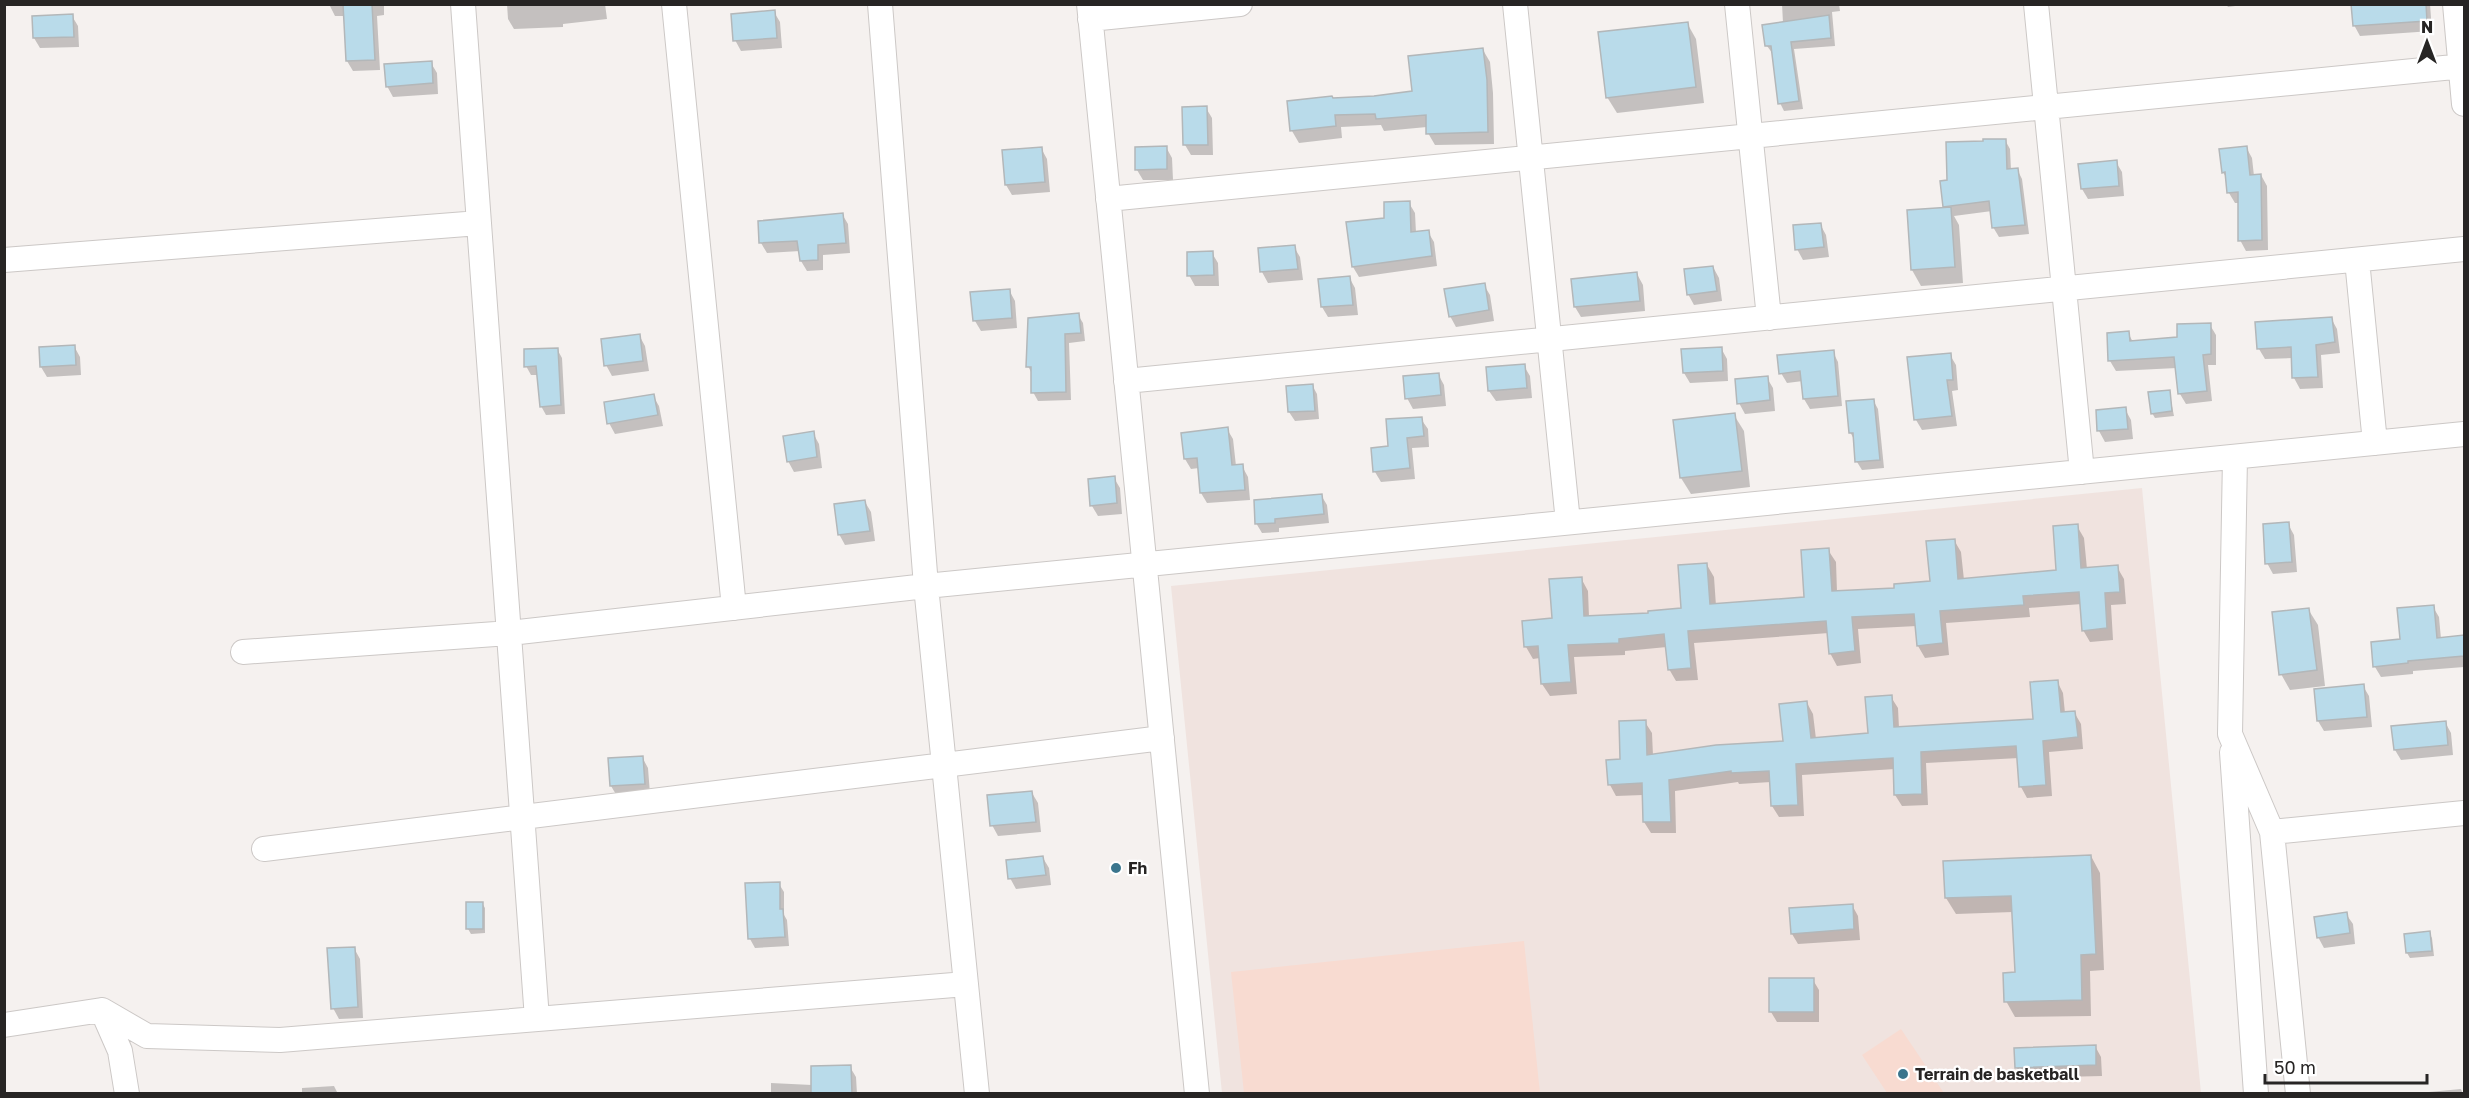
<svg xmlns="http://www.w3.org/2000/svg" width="2469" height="1098" viewBox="0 0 2469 1098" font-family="'Golos Text',sans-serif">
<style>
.built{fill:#f0e3df}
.green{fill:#f8dbd1}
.shadow{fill:#0003}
.building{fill:#b9dbea;stroke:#b3b7b9;stroke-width:1.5}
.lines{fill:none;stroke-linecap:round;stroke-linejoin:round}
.street-casing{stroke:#ccc8c6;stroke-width:26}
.street{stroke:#fff;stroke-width:24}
.poi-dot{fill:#3a758d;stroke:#fff;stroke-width:2}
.labels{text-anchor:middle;stroke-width:4.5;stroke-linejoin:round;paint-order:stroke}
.poi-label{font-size:16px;font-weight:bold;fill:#272524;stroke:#fff;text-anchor:start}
</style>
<rect width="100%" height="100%" fill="#f5f1ef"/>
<path class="built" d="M2142,488l59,605h-979l-51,-507z"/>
<path class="green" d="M1524,941l16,152h-296l-13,-121z
M1901,1029l43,64h-57l-25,-38z"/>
<path class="shadow" d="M329,4h55v11l-7,1 3,54 -27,1 -6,-10 -2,-45h-10z
M507,4h98l2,15 -44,5v3l-49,2 -6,-10z
M1782,4h57l1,7 -8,1 3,34 -41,3 9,60 -19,2 -4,-8 -7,-49 -6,-8 16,-23z
M2226,4h24l-22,3z
M2353,4h77l2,27 -72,5 -6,-11z
M774,12l6,10 2,26 -41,3 -6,-11z
M72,16l6,10 1,21 -39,1 -6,-10z
M1687,23l9,16 8,64 -87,10 -10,-16z
M1483,50l7,12 3,31 1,51 -59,1 -7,-12 -1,-6 -43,4 -3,-6 -40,2 1,11 -43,5 -7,-12 -4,-29 86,-5 39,-5z
M431,63l6,10 1,21 -45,3 -6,-11z
M1206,108l6,10 1,37h-22l-6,-10z
M2005,140l5,9 1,21 6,-1 5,10 7,55 -30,3 -6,-10 -1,-16 -38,5 5,9 4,58 -42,3 -9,-16 34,-61 -4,-27h7z
M1166,147l6,11 1,22h-30l-6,-10z
M2246,147l6,11 2,18 7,-1 6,11 1,64 -22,1 -6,-11 -1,-37h-4l-6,-10 -2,-14 -4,-7z
M1041,148l6,11 3,33 -38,3 -6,-10z
M2116,162l6,10 2,24 -36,3 -6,-10z
M1409,203l6,10 1,20 12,-1 6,10 3,24 -78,11 -6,-10 33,-48z
M842,214l6,10 2,29 -27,2v15l-16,1 -6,-10 -1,-10 -33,2 -6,-10z
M1820,224l6,11 3,22 -26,3 -6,-11z
M1294,247l6,10 3,23 -35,3 -6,-11 -2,-22z
M1212,253l6,10 1,23h-24l-6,-11z
M1713,267l6,11 3,23 -28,4 -6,-11z
M1637,274l6,11 2,26 -64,6 -6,-10z
M1349,277l6,11 3,27 -30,2 -6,-10z
M1484,285l6,10 4,26 -38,6 -6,-11z
M1009,290l6,11 2,27 -36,3 -6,-10z
M1078,315l5,8 2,18 -16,2 2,57 -33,1 -5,-9 -1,-18 -4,-8z
M2331,318l6,11 3,24 -19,2 2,33 -23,1 -6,-11 -1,-20 -28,1 -6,-10z
M2210,325l6,10v30h-8l4,36 -26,3 -6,-10 -3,-26 -61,3 -6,-10 18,-28 5,9 46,-3z
M639,335l6,11 4,25 -37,5 -6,-11z
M74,346l6,11 1,18 -34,2 -6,-10z
M1721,348l6,11 1,22 -38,2 -6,-10z
M557,349l5,9 3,56 -19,1 -5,-9 -3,-31h-7l-5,-9z
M1833,352l5,10 4,44 -32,3 -6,-10 -1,-18 -16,2 -6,-10z
M1950,355l6,10 2,25 -6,1 5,35 -35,4 -6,-10 -7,-62z
M1524,366l6,10 2,22 -36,3 -7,-10 -2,-22z
M1438,374l6,11 2,21 -33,3 -6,-11z
M1767,378l6,10 2,23 -30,3 -6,-11z
M1312,385l5,9 2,25 -24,2 -6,-9 -1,-25z
M2169,391l5,25 -19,2 -3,-5z
M653,396l6,10 4,20 -48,8 -6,-11z
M1873,400l5,9 6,59 -22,2 -5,-8 -2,-21 -5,-9z
M2125,409l6,11 2,19 -28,3 -6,-11 -2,-20z
M1734,415l10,16 6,56 -59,7 -10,-16 -6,-57z
M1421,419l7,10 1,18 -17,1 3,31 -34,3 -6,-10 -3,-23 18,-1z
M1227,429l6,10 3,27h6l6,11 2,23 -43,3 -6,-10 -2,-25 -8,1 -6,-10z
M813,433l6,11 3,24 -28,4 -6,-11z
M1114,478l6,10 2,26 -24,2 -6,-10z
M1321,495l6,10 2,18 -50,5v4l-17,1 -6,-10z
M865,502l6,10 4,29 -30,4 -6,-11z
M2288,524l6,11 3,37 -24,2 -6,-11z
M2077,526l7,12 3,31 30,-2 7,12 2,25 -15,1 2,35 -23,2 -7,-12 -1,-26 -53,4 1,9 -84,6 3,32 -24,3 -7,-12 -1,-20 -59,3 3,34 -24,3 -7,-13 -1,-20 -135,10 4,37 -22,1 -7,-12 -2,-22 -42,4v4l-51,2 3,37 -27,2 -8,-12 -2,-26 -7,1 -7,-12 27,-28 28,-41 7,13 1,26 60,-3 34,-5 24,-44 7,12 2,29 90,-7 22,-49 8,12 1,30 59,-3 36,-6 22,-43 7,12 3,28 94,-9z
M2433,607l6,10 2,22 23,-1v29l-51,4v3l-32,3 -6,-10z
M2308,609l10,16 7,61 -35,4 -9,-16z
M2057,681l6,12 2,20 9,-1 7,12 2,25 -34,3 3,44 -25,2 -6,-11 -2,-29 -93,5 2,42 -26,1 -7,-11v-26l-93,6 2,41 -25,1 -7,-11 -1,-24 -32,2 -1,-2 -63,9 1,42h-25l-7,-11 -1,-27 -27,1 -6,-11 35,-63 7,11 1,23 132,-13 22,-40 6,11 3,25 53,-4 22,-38 7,11 1,20 136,-8z
M2363,686l6,10 3,31 -48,4 -6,-10z
M2445,722l6,11 2,22 -52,5 -6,-10z
M642,757l6,11 2,26 -33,2 -6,-10z
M1032,793l6,10 3,29 -43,4 -6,-11z
M2091,856l9,17 4,97 -14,1 1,45 -76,1 -9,-16 10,-27 -3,-62 -57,2 -10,-16z
M1043,858l6,10 2,17 -35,4 -6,-11z
M746,884h33l5,8v23l3,5 2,26 -34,2 -5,-9z
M482,903l3,5v25l-14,1 -3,-5z
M1852,905l6,11 2,24 -62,4 -6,-10z
M2346,914l7,10 2,20 -31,4 -6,-11z
M2429,933l3,5 2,18 -24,2 -3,-5z
M354,948l6,11 3,59 -24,1 -6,-11z
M1813,980l6,10v32h-42l-6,-10z
M2095,1046l6,11 1,19 -79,2 -6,-10z
M850,1067l6,10 1,17h-86v-11l41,2z
M334,1086l4,8h-36v-6z
M2461,1089l2,5h-45v-1z"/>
<path class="building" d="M343,4h29l3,56 -29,1z
M2351,4h75l1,17 -74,5z
M775,10l2,28 -44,3 -2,-27z
M73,14l1,23 -41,1 -1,-22z
M1829,15l2,23 -40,4 8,59 -21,3 -7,-58h-6l-3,-21z
M1688,22l8,65 -90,11 -8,-66z
M1483,48l4,32 1,52 -62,2v-19l-50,4 -1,-5 -40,1 1,11 -46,5 -3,-30 45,-5 1,2 41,-2 38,-5 -4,-35z
M432,61l1,22 -47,4 -2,-23z
M1207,106l1,39h-25l-1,-38z
M1983,139h23l1,30 11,-1 7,57 -33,3 -3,-27 -46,6 -3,-26 7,-1 -1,-38 37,-1z
M1167,146v23l-32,1v-23z
M2247,146l3,29 11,-1 1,66 -24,1v-49l-11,1 -2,-21 -3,1 -3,-24z
M1042,147l3,35 -40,3 -3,-35z
M2117,160l2,26 -38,3 -3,-25z
M1410,201l1,31 18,-2 3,26 -80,11 -6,-45 38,-4v-16z
M1951,207l4,60 -44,3 -4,-60z
M843,213l3,30 -28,2v15l-18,1 -3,-20 -38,2 -1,-22z
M1821,223l3,24 -29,3 -2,-25z
M1295,245l3,24 -38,3 -2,-24z
M1213,251l1,24 -27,1v-24z
M1713,266l4,25 -30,4 -3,-26z
M1637,272l3,29 -66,6 -3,-28z
M1350,276l3,29 -32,2 -3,-28z
M1485,283l4,27 -40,7 -5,-28z
M1010,289l2,29 -39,3 -3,-29z
M1079,313l2,20 -16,1 1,58 -35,1v-26h-5l2,-49z
M2332,317l3,25 -19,3 2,32 -26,1 -1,-31 -34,2 -2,-27z
M2211,323v31l-8,1 4,36 -29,3 -4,-37 -66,4 -1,-28 22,-2 1,10 47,-4v-13z
M640,334l3,27 -39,5 -3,-27z
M75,345l1,20 -36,2 -1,-20z
M1722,347l1,24 -40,2 -2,-24z
M558,348l3,57 -21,2 -4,-41 -12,1v-18z
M1834,350l4,46 -35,3 -3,-28 -21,3 -2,-19z
M1951,353l2,27h-6l5,36 -38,4 -7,-63z
M1525,364l2,24 -39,3 -2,-24z
M1439,373l2,22 -36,4 -2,-23z
M1768,376l2,24 -33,4 -2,-25z
M1313,384l2,27 -27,1 -2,-26z
M2170,390l2,21 -21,3 -3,-22z
M654,394l4,21 -51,9 -3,-22z
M1874,399l6,61 -25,2 -2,-29h-4l-3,-32z
M2126,407l2,22 -31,2 -1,-21z
M1735,413l7,58 -62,7 -7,-58z
M1422,417l2,19 -17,2 3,30 -37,4 -2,-24 17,-2 -2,-27z
M1228,427l4,38 11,-1 2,26 -45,3 -3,-35 -13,1 -3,-26z
M814,431l3,26 -30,5 -4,-26z
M1115,476l2,27 -27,3 -2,-27z
M1322,494l2,20 -49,5v4l-20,1 -1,-24z
M865,500l5,31 -32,4 -4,-31z
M2289,522l3,40 -27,2 -2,-40z
M2078,524l3,44 37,-3 2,27 -15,1 2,35 -25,3 -3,-39 -56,4 1,9 -84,6 3,32 -26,3 -3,-32 -62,3 3,34 -26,3 -3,-33 -138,10 3,37 -23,2 -4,-36 -45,5v4l-51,2 3,37 -30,2 -3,-38 -14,1 -2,-26 30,-3 -3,-39 33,-2 2,39 64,-3v-2l33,-3 -3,-43 29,-2 3,41 94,-7 -3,-47 28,-2 3,43 62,-3v-4l36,-3 -4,-40 29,-2 3,40 98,-9 -3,-44z
M2434,605l3,33 27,-3v21l-56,5v2l-35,4 -2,-25 29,-3 -3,-31z
M2309,608l8,62 -38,5 -7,-63z
M2058,680l3,32 14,-1 3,26 -35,4 3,44 -27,2 -3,-41 -95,6 1,42 -28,1 -1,-37 -97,6 2,41 -27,1 -2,-35 -38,2v-2l-62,9 2,42h-28l-1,-39 -34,2 -2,-25 14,-1 -1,-38 27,-1 1,35 69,-10 67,-4 -4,-37 28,-3 4,37 57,-5 -3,-36 27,-2 2,32 139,-8 -3,-37z
M2364,684l3,33 -50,4 -3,-32z
M2446,721l2,24 -54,5 -3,-24z
M643,756l2,28 -35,2 -2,-28z
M1032,791l4,31 -46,4 -3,-31z
M2091,855l5,99 -15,1 1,45 -78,2 -1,-29 12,-1 -4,-76 -66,2 -2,-37z
M1043,856l3,19 -38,4 -2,-19z
M780,882v27h3l2,28 -37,2 -3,-56z
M466,902h17v27h-17z
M1853,904l1,25 -63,5 -2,-26z
M2347,912l3,21 -33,5 -3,-21z
M2430,931l2,20 -26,2 -2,-19z
M355,947l3,60 -27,2 -4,-61z
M1769,978h45v34h-45z
M2096,1045v20l-81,3 -1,-20z
M851,1065l1,29h-41v-28z"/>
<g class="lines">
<g class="street-casing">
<path id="street" d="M463,4l74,1015
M674,4l60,604
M880,4l46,582 51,508
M1089,4l108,1090
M1515,4l53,518
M1737,4l32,314
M2036,4l46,468
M2455,4l9,100
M1090,19l150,-15
M1108,199l1356,-133
M4,260l475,-37
M2357,260l18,183
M1126,381l1338,-132
M2235,457l-5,277 42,98 26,262
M243,652l267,-19 416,-47 1538,-152
M2232,752l24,342
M2272,832l192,-19
M264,849l898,-111
M102,1010l18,41 7,43
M4,1025l98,-15 45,26 133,4 686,-56"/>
</g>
<use href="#street" class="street"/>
</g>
<g class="poi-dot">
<circle cx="1116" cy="868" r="6"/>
<circle cx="1903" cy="1074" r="6"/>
</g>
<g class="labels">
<g class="poi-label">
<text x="1128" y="874">Fh</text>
<text x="1915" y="1080">Terrain de basketball</text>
</g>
</g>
<rect width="2469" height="1098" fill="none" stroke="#272524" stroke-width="12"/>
<g transform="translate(2427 42)" stroke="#ffffff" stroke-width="4.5" paint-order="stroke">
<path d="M0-4.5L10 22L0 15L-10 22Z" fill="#272524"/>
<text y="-9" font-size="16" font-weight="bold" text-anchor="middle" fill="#272524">N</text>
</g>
<path d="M2265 1074v9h162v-9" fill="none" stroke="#272524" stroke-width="3"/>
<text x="2274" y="1074" font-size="18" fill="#272524" stroke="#ffffff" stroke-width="4.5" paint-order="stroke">50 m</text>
</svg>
